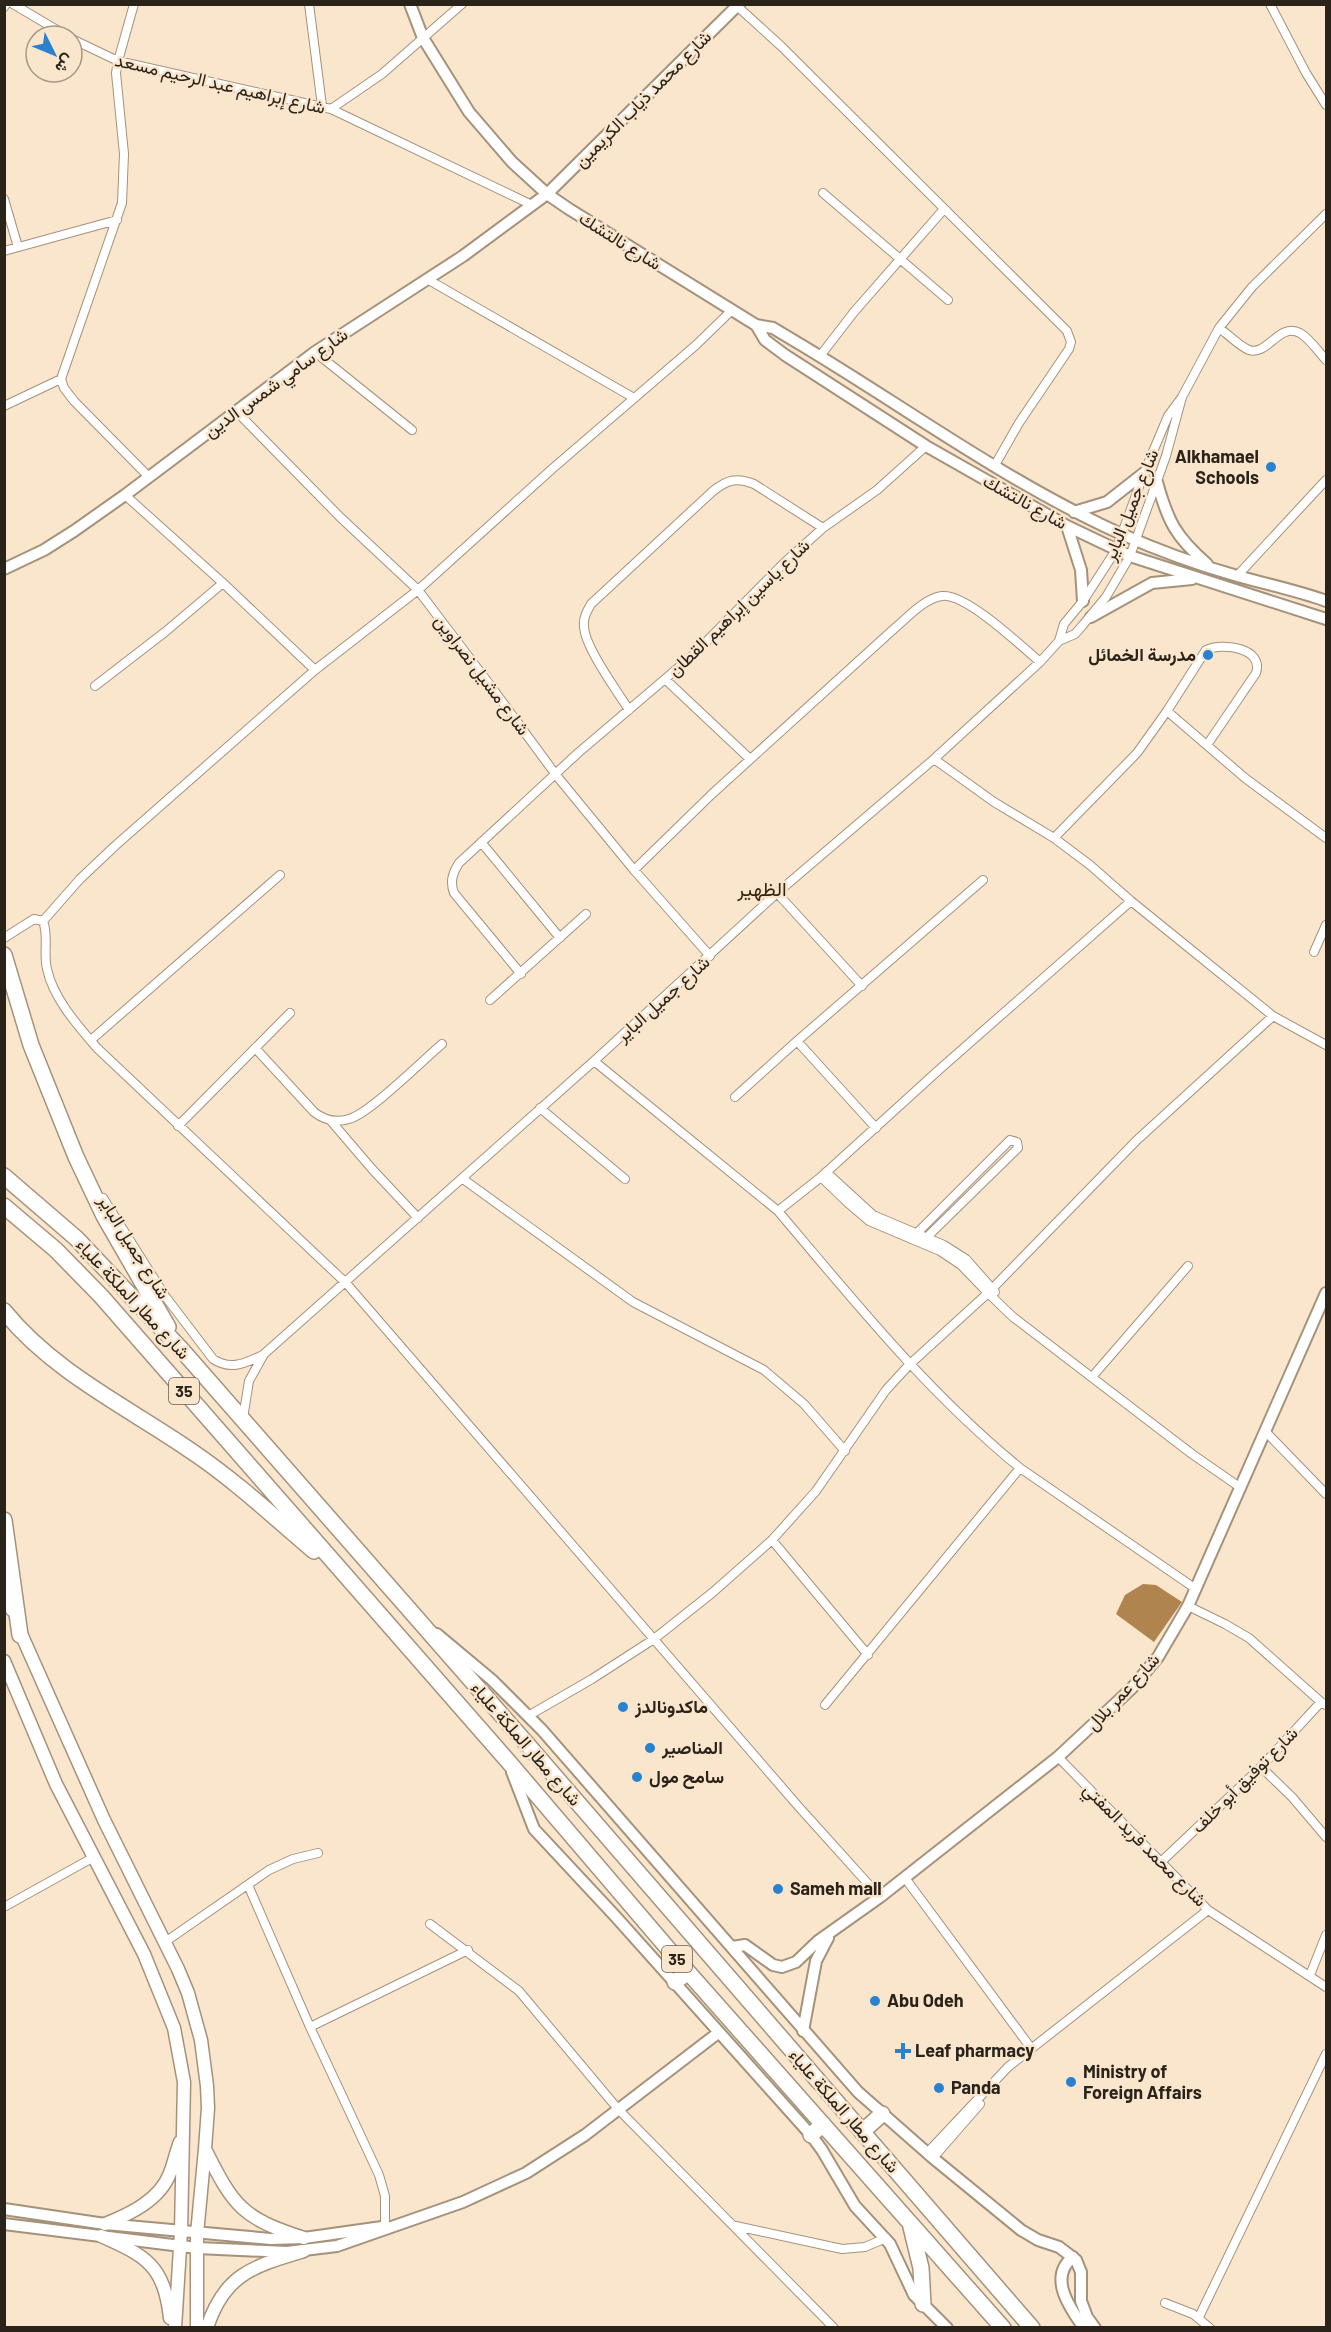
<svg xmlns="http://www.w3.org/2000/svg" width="1331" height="2332" viewBox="0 0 1331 2332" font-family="Barlow,Vazirmatn,sans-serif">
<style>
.water{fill:#b0844e}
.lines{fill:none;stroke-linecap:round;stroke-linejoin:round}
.minor-casing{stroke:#a5927b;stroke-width:10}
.tertiary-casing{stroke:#a5927b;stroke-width:14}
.secondary-casing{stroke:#a5927b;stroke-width:14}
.primary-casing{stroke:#a5927b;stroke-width:15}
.motorway-casing{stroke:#a5927b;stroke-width:18}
.minor{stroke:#fff;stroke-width:8}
.tertiary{stroke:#fff;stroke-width:10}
.secondary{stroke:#fff;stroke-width:10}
.primary{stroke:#fff;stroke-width:12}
.motorway{stroke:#fff;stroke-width:15}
.poi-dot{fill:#2982cf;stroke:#fae5cd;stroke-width:2}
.labels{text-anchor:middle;stroke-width:5;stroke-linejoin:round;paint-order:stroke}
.shield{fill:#fae5cd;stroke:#685d50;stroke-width:1.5}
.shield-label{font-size:16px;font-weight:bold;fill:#2a231a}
.street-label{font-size:18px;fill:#2a231a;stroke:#fae5cd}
.poi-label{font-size:18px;font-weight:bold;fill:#2a231a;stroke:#fae5cd;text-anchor:start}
.neighbourhood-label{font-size:20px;fill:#352612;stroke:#fae5cd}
</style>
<rect width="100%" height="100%" fill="#fae5cd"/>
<path class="water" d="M1143,1584l13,1 26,17 -28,40 -38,-28 9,-19z"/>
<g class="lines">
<g class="minor-casing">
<path id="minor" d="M13,4l54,32
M134,4l-16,57 -2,12 8,81 -2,49 -61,176 3,9 10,13 75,76
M309,4l13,102
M1270,4l36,69 20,32
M737,6l45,41 285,284 4,11 -2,7 -50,74 -24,42
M4,7l2,-3
M72,39l46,22 213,48 201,96
M331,109l51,-35 80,-70
M823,193l125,107
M4,199l14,48
M4,251l113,-31
M427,279l207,119
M1219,328c9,6 20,18 30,22 19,6 30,-28 51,-17 10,6 18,18 26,27
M315,352l97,78
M820,356l34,-44 90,-103
M4,406l57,-27
M236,411l104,106 78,73 72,95 66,90 78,95 76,86
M125,495l98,88
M1237,576l89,-96
M1059,641l5,-17 19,-23 33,-51 28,-77 24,-57 14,-19 37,-69 33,-41 74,-73
M666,680l84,79
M95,686l70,-54 58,-49 92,87 103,-80 134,-121 144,-124 36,-35
M629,710c-12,-19 -45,-64 -45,-84 -1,-8 3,-15 7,-22l122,-113c14,-11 23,-14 41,-7l69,44
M1167,711l78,67 81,60
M934,759l60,43 60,36 36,27 41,36
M1054,838l83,-85 30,-42 39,-61c17,-8 58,-2 50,23l-49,72
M481,842l79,96
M634,870l78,-76 184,-167c12,-10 29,-29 46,-31 24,-3 79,50 98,66
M777,893l85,93
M43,921l37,-42 36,-34 199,-175
M4,938l30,-19 9,2c6,15 0,32 4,48 6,29 31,57 50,79l249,235 452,523 82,91
M1314,952l12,-27
M521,974l-67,-81c-4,-11 -2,-19 5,-30l119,-110 114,-97 92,-93 39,-35 54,-38 49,-44
M490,1000l96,-86
M91,1040l189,-165
M797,1041l79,87
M255,1048l59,64c10,8 22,11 35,7 21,-6 73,-58 93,-75
M594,1061l184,150 43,-34 120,-109 190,-167 142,115 53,29
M735,1097l62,-56 186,-161
M540,1108l85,71
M331,1121l41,48 46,49
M178,1126l112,-113
M826,1172l47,43 71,30 22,14 29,33
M821,1177l27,26 21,18 71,30 21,14 27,28 25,24 179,137 49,34
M463,1179l170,123 131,68 40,34 41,47
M103,1198l62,98 48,63c18,12 32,4 50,-4
M778,1211c77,91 149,181 242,257l176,121
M911,1239l99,-99 7,2 1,6 -97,95
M1092,1377l96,-111
M243,1418l6,-37 15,-27 330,-293 183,-168 157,-134 106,-97 19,-21 16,-7 7,-8 24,-29 24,-41 36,-100 16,-59
M1265,1431l61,63
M772,1540l96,115
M1188,1606l37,18 24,14 72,64
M825,1705l195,-237
M528,1716l64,-37 62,-40 58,-46 60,-53 44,-49 70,-101 23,-25 79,-72 149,-153 136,-124
M1058,1757l150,153 118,77
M1261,1767l31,30 34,40
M1162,1861l99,-94 60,-65 5,3
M905,1878l126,170
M248,1885l62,142 69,148 6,21v31
M4,1907l90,-50
M430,1924l89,67 99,118 216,219
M165,1942l104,-72 24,-11 25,-6
M1310,1975l16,-40
M310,2027l158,-77
M927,2153l81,-86 200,-157
M933,2158l47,-54
M736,2226l106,23 23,-2 21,-9
M1165,2303l28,11 17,14
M1199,2317l127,-263"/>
</g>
<g class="tertiary-casing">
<path id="tertiary" d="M4,569l40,-19 30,-19 51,-36 190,-143 148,-96 84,-62 192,-190
M437,1634l55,46 50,50 316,362 75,66 88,72 17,10 21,7 17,13 5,12v29l6,16 8,11
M512,1772l22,57 82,88 195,218 11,15 33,56 35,38 24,51 33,33
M732,1947l13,-2 28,20 9,2 14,-5 22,-21 62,-44 178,-140 74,-69 26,-31 30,-51 138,-313
M803,2031l13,-70 12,-23
M4,2209l101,15 166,15 33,-1 78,-11
M4,2224l193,24 90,4 50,-6 126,-44 63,-29 59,-38 133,-102
M1073,2257c-25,20 -4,50 11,71"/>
</g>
<g class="secondary-casing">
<path id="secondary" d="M410,4l13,34 46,74 43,50 35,32 22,15 187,116 17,3 20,12c108,64 210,140 326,193 36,16 76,31 115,42 31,9 62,15 92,26
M756,325l9,15 20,15 141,91 141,80 63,30 196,63
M1157,482c11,40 19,55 50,82
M1074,512l33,-10 37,-29
M1067,526l14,44 2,31
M1091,617l61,-34 40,-4"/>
</g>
<g class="primary-casing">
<path id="primary" d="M4,1589l8,21
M18,1627l86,193 74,149 10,24 13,47 6,46 1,22 -3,41 -8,85v94
M4,1661l52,123 88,170 30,74 10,54 -3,150 -6,96
M205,2149c29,58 37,69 99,89
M105,2224c25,-10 55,-24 65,-51 4,-10 6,-21 10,-31
M101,2236c45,20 63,29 69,82
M207,2328c17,-54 47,-62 97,-77"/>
</g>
<g class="motorway-casing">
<path id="motorway" d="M4,955l27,90 45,112 28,59 64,111
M4,1176l72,62 105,111 346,395 505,584
M4,1206l52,44 45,46 406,464 181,212 315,356
M4,1311c52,64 128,98 193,144 42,29 78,63 117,96
M4,1520l16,115
M675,1982l13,-10
M862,2132l20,-18
M811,2135l12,-11
M911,2227l10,41 2,36"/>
</g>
<use href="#minor" class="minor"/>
<use href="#tertiary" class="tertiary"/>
<use href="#secondary" class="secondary"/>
<use href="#primary" class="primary"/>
<use href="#motorway" class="motorway"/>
</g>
<g class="poi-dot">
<circle cx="1271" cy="467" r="6"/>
<circle cx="1208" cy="655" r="6"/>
<circle cx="623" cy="1707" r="6"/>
<circle cx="650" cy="1748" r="6"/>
<circle cx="637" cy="1777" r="6"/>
<circle cx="778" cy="1889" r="6"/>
<circle cx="875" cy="2001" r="6"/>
<path d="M900 2042h6v6h6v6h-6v6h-6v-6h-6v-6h6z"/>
<circle cx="1071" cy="2082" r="6"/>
<circle cx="939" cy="2088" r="6"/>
</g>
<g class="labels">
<g class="shield">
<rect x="169" y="1378" width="30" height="26" rx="4.5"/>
<rect x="662" y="1946" width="30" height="26" rx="4.5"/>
</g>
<g class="shield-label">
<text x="184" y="1397">35</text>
<text x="677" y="1965">35</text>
</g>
<g class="street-label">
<text transform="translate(220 84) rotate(13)" y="6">شارع إبراهيم عبد الرحيم مسعد</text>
<text transform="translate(643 99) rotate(-45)" y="6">شارع محمد ذياب الكريمين</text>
<text transform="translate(620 241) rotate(32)" y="6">شارع نالتشك</text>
<text transform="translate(276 383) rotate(-36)" y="6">شارع سامي شمس الدين</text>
<text transform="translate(1025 502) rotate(29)" y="6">شارع نالتشك</text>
<text transform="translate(1131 505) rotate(-68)" y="6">شارع جميل الباير</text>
<text transform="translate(739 608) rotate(-44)" y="6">شارع ياسين إبراهيم القطان</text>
<text transform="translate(482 675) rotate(53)" y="6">شارع مشيل نصراوين</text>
<text transform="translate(663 999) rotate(-42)" y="6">شارع جميل الباير</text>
<text transform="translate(134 1247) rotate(58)" y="6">شارع جميل الباير</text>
<text transform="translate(133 1299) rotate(47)" y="6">شارع مطار الملكة علياء</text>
<text transform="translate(1123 1692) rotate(-47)" y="6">شارع عمر بلال</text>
<text transform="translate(526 1744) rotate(49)" y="6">شارع مطار الملكة علياء</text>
<text transform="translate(1245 1780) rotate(-45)" y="6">شارع توفيق أبو خلف</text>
<text transform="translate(1145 1845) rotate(45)" y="6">شارع محمد فريد المفتي</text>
<text transform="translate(844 2111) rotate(49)" y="6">شارع مطار الملكة علياء</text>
</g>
<g class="poi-label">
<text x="1259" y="463" text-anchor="end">Alkhamael<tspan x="1259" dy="21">Schools</tspan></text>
<text x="1196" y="661" text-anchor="end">مدرسة الخمائل</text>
<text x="635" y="1713">ماكدونالدز</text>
<text x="662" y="1754">المناصير</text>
<text x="649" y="1783">سامح مول</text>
<text x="790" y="1895">Sameh mall</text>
<text x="887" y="2007">Abu Odeh</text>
<text x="915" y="2057">Leaf pharmacy</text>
<text x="1083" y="2078">Ministry of<tspan x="1083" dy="21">Foreign Affairs</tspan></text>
<text x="951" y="2094">Panda</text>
</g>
<g class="neighbourhood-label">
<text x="762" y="896">الظهير</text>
</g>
</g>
<rect width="1331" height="2332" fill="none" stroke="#2a231a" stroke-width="12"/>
<g transform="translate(54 54) rotate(133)"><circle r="28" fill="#fae5cd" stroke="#a79785" stroke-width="1.5"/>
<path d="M0-4.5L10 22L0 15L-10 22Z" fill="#2982cf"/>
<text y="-9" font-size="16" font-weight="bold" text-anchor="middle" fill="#2a231a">ش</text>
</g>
</svg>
